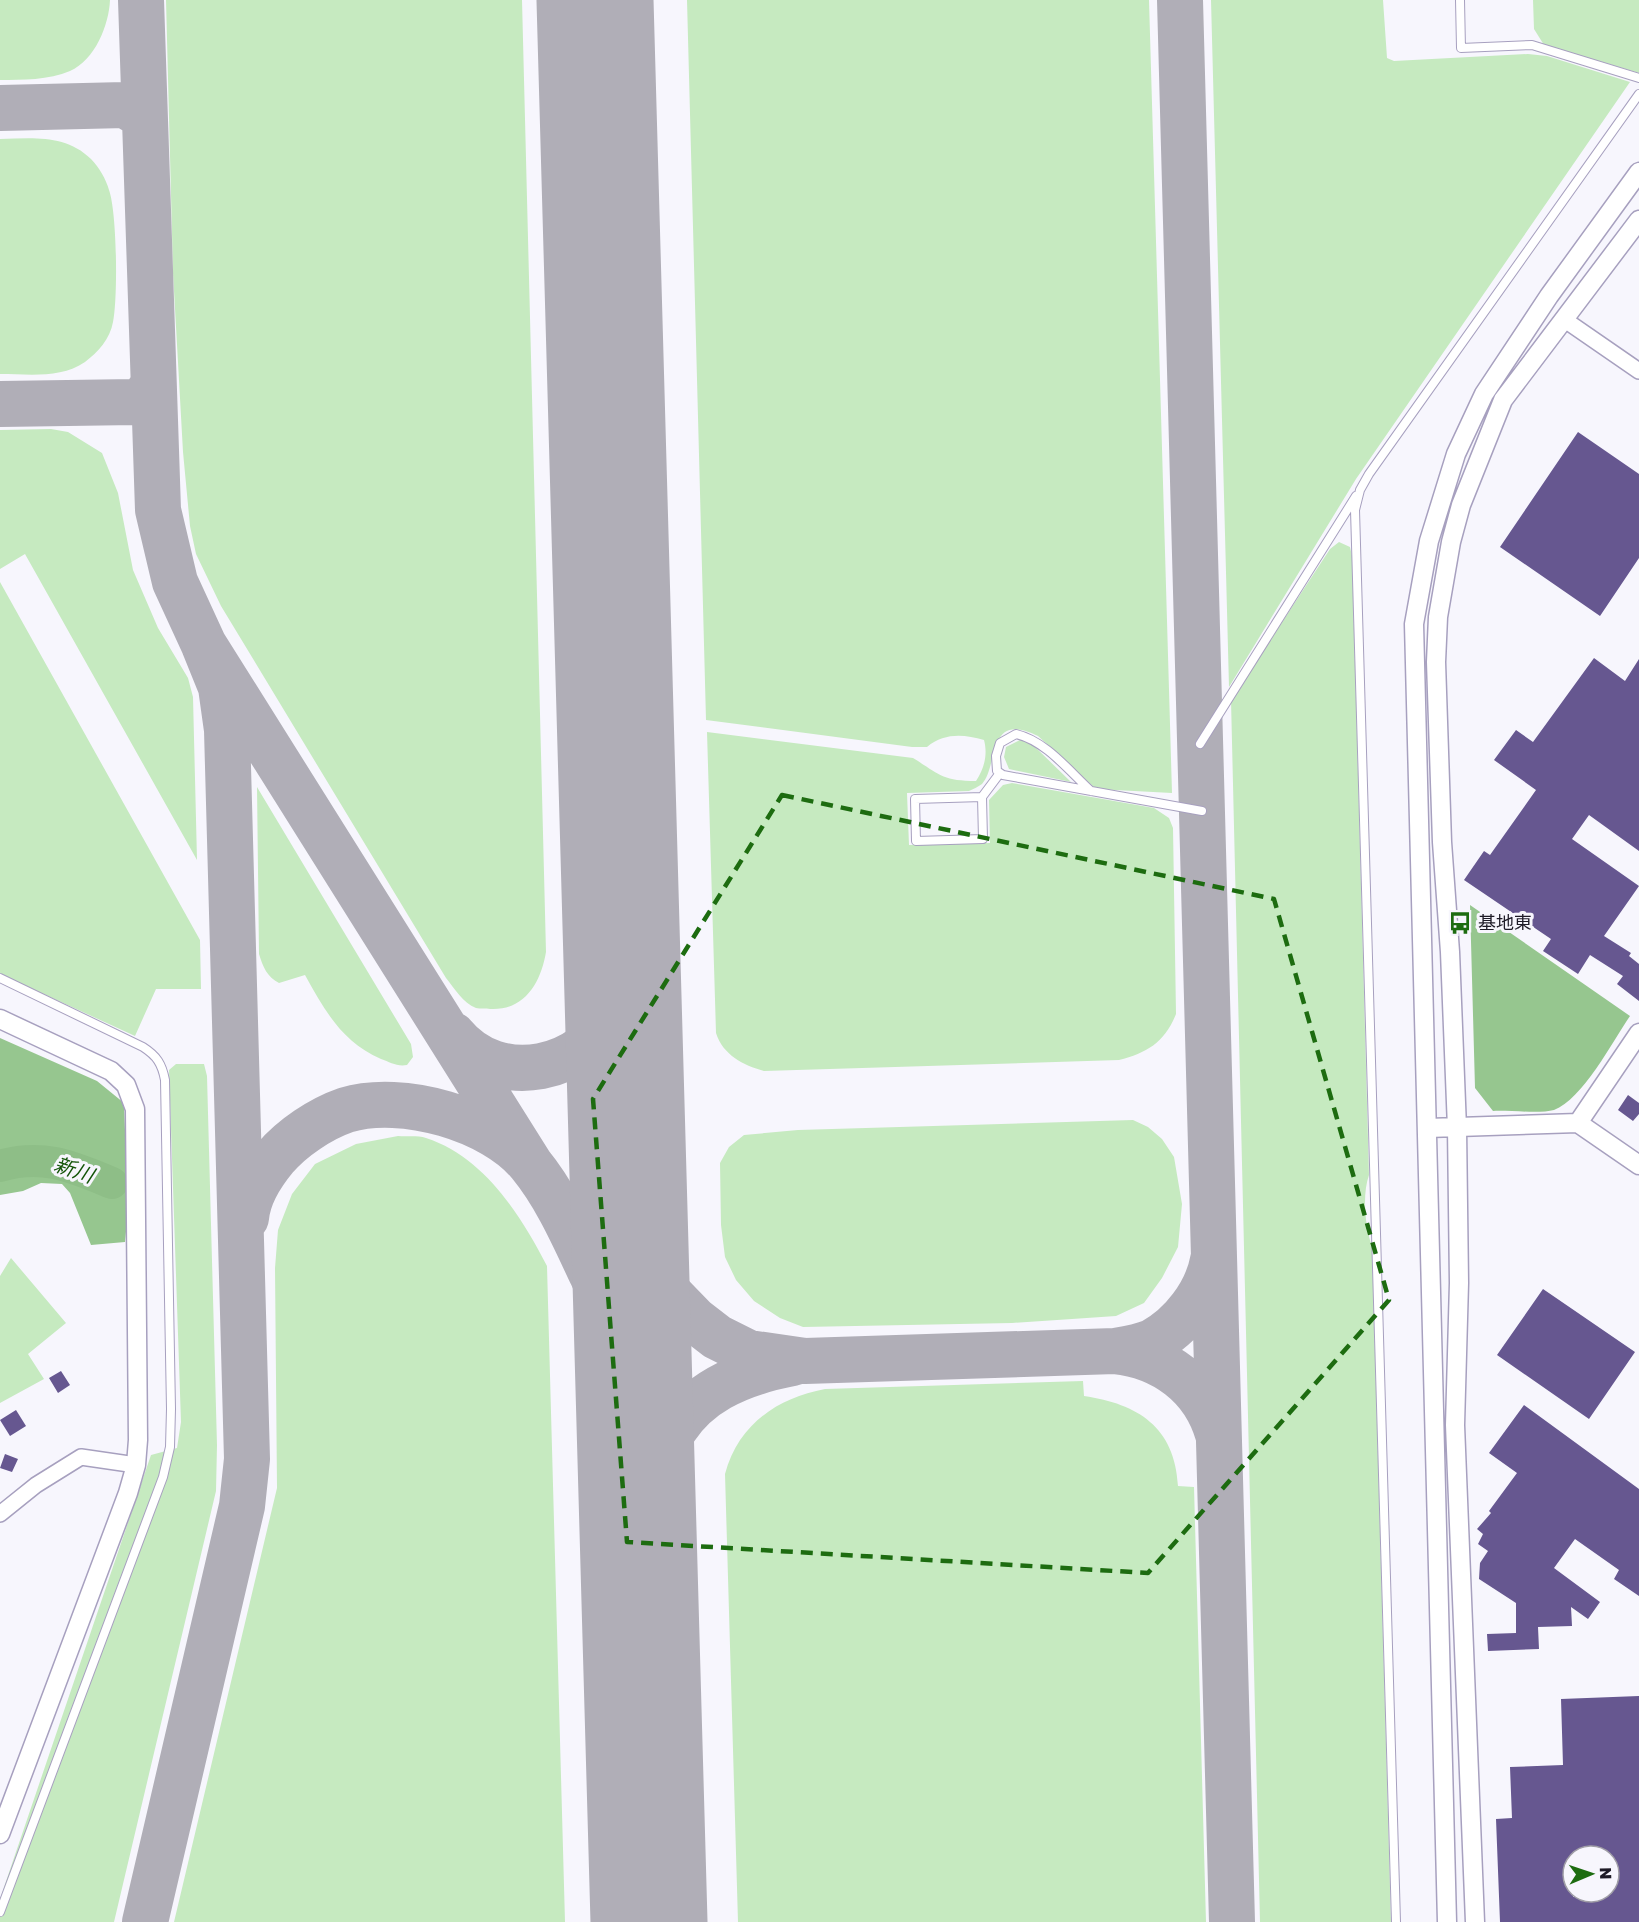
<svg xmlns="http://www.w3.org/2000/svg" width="1639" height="1922" viewBox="0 0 1639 1922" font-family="'Golos Text','Noto Sans JP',sans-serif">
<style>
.green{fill:#c6eac0}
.forest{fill:#96c68f}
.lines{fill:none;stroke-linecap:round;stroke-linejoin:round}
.river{stroke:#8ebe87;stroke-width:32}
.taxiway{stroke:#b0aeb7;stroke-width:46}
.runway{stroke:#b0aeb7;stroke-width:117}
.building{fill:#665790;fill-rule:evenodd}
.service-casing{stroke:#a7a0bf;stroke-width:10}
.minor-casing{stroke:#a7a0bf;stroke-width:18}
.tertiary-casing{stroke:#a7a0bf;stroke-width:21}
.service{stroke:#fff;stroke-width:8}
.minor{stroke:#fff;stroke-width:15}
.tertiary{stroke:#fff;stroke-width:18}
.marked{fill:none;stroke:#1d6c10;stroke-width:4.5;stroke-dasharray:12 8;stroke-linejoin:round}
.labels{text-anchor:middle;stroke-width:6;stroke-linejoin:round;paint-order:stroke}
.poi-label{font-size:18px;fill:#1e1b27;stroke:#f7f6fd;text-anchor:start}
.water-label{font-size:20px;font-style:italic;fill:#135408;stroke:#f7f6fd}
</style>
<rect width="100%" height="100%" fill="#f7f6fd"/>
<path class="green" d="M0,0h110c-1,25 -15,60 -40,71 -21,9 -48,9 -70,9z
M166,0h356l24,952c-5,30 -21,59 -56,57 -4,-1 -10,0 -14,-1 -13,-5 -21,-19 -30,-30l-225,-372 -25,-52 -6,-28 -7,-74 -10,-179z
M687,0h462l23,793 -76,-4 -58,-53c-52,-26 -39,29 -56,48 -4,3 -9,5 -13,7l-62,2 2,52 81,-2 -1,-43 14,-15 9,-2 142,25 15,10 4,10 3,186c-11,28 -29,39 -57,46l-355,11c-21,-6 -41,-16 -48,-38l-9,-301 206,26c26,16 29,23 63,23 8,-12 12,-26 8,-41 -21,-6 -40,-7 -57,7h-15l-206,-27z
M1211,0h172l4,58 7,3 134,-7 19,2 83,26 -274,397 -127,208z
M1533,0h106v73l-95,-28 -10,-16z
M0,139c32,-1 66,-5 91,20 8,8 15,20 18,31 8,22 9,108 4,132 -3,17 -15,30 -28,40 -24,17 -58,12 -85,12z
M51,429l17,3 34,21 16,40 15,77 25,58 30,50 5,19 4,163 -172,-306 -25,15v-139z
M1339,542l11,5 2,9 17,619c-7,20 -4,51 3,72l19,675h-131l-29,-1222 99,-151z
M0,582l200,358 1,49h-45l-21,47 -135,-62z
M1020,740l10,2 41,40 -62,-13 -5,-12 2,-10z
M257,787l154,257 2,13 -6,8c-10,2 -17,-3 -26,-6 -39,-17 -56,-48 -76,-84l-26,8c-12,-6 -16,-16 -20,-29z
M176,1064h28l3,12 10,369 -1,46 -102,431h-114v-23l151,-444 26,-7 4,-26 -12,-352z
M1133,1120l15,7 14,12 12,18 8,47 -4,43 -16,31 -18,25 -28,13 -44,3 -60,4 -209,4 -23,-9 -26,-17 -18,-21 -11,-23 -4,-32 -1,-62 9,-16 15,-12 54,-5z
M398,1136c9,1 19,-1 28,2 58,19 94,76 121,128l18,656h-391l103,-434 -2,-220 3,-38 14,-36 23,-30 41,-20z
M11,1258l55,65 -38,31 16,25 -44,24v-127z
M1083,1381l1,15c54,8 91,31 94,90l16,1 12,435h-468l-13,-448c13,-49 52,-76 100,-85z"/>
<path class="forest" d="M1470,905l160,111c-17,25 -48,84 -76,94 -14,4 -45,0 -61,1l-18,-23z
M0,1038l97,43 27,22 4,108 -3,31 -34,3 -21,-52 -8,-9 -21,-1 -18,8 -23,4z"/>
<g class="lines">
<path class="river" d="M0,1166c43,-13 73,1 112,17"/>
<path class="taxiway" d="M141,0l17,510 17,72 29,63 326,519
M1180,0l52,1922
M0,108l125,-3 15,9 5,9
M0,404l135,-2 8,-2 10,-15
M453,1035c46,56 134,36 163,-27 7,-16 5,-38 6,-55
M629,1176l11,49 21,60 34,35 22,17 32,16 56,8 310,-10c48,5 89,34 103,83
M246,1218c2,-22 15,-43 29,-60 17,-20 45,-39 71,-48 56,-17 147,9 184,54 27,33 44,73 62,111 8,18 19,36 25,54 10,25 13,54 18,80
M1115,1351c12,-2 25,-4 37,-9 30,-16 55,-49 61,-82
M639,1560c13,-111 32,-174 154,-197
M145,1922l97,-416 5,-47 -20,-729 -6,-43 -17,-42"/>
<path class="runway" d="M595,0l54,1922"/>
</g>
<path class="building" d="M1578,432l61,42v84l-39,58 -100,-69z
M1594,658l31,23 14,-22v192l-50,-36 -17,24 67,47 -35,50 27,17 -2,3 10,8v37l-22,-17 6,-8 -33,-21 -12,19 -35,-23 8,-12 -87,-59 20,-29 6,4 46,-65 -42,-30 22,-30 17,12z
M1628,1095l11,8v11l-6,7 -15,-11z
M1543,1289l92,63 -46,67 -92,-64z
M61,1371l9,14 -12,8 -9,-15z
M1524,1405l115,84v107l-25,-17 5,-9 -44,-31 -21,29 46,34 -12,17 -17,-12 1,19 -34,1 1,22 -51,2 -1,-17 29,-1v-30l-37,-24 1,-16 8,-12 -10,-7 5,-10 -6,-5 14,-16 -2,-2 28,-38 -28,-20z
M16,1410l10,16 -16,10 -10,-16z
M5,1454l13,5 -6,13 -12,-4z
M1639,1696v226h-139l-4,-103 16,-1 -2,-51 53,-2 -2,-66zM1573,1856h36v40l-36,1z"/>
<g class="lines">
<g class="service-casing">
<path id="service" d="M1460,0l1,48 71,-3 107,33
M1200,744l156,-248
M1091,791c-22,-20 -45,-50 -75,-57l-16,9 -4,13 1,15 6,4 199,36
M982,797l-67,2 1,42 67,-2 -1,-42 18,-24
M0,978l143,69c14,9 19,17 22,33l6,329 -1,38 -7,30 -163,435
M1396,1922l-41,-1412 5,-20 9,-16 270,-380"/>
</g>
<g class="minor-casing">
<path id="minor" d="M1565,320l74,51
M0,1514l36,-29 45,-28 55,8"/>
</g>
<g class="tertiary-casing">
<path id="tertiary" d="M0,1019l111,52 15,14 9,24 3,331 -2,25 -8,28 -128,341
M1578,1123l61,-90
M1428,1128l150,-5 61,42
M1447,1922l-33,-1298 15,-83 27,-87 28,-60 65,-98 90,-124
M1475,1922l-20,-497 4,-142 -2,-155 -7,-176 -8,-110 -6,-180 2,-45 13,-75 10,-37 42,-105 136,-180"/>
</g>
<use href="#service" class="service"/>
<use href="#minor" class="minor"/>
<use href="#tertiary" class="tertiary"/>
</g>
<path class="marked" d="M782,795l492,104 115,401 -241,273 -521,-31 -34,-443z"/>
<defs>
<g id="bus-bare" transform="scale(1.8)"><path d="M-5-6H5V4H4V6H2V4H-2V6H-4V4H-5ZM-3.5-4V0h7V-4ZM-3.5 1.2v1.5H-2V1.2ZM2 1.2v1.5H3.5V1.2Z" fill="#1d6c10" stroke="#f7f6fd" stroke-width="2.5" paint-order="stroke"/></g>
</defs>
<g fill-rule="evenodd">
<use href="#bus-bare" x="1460" y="923"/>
</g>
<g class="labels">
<g class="poi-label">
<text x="1478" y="929">基地東</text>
</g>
<g class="water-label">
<text transform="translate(74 1170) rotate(19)" y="7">新川</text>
</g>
</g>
<g transform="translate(1591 1874) rotate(88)"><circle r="28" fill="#f7f6fd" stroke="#a09ea7" stroke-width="1.5"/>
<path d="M0-4.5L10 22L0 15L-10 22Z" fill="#1d6c10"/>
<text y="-9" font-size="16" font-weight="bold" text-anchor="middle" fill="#1e1b27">N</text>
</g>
</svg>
